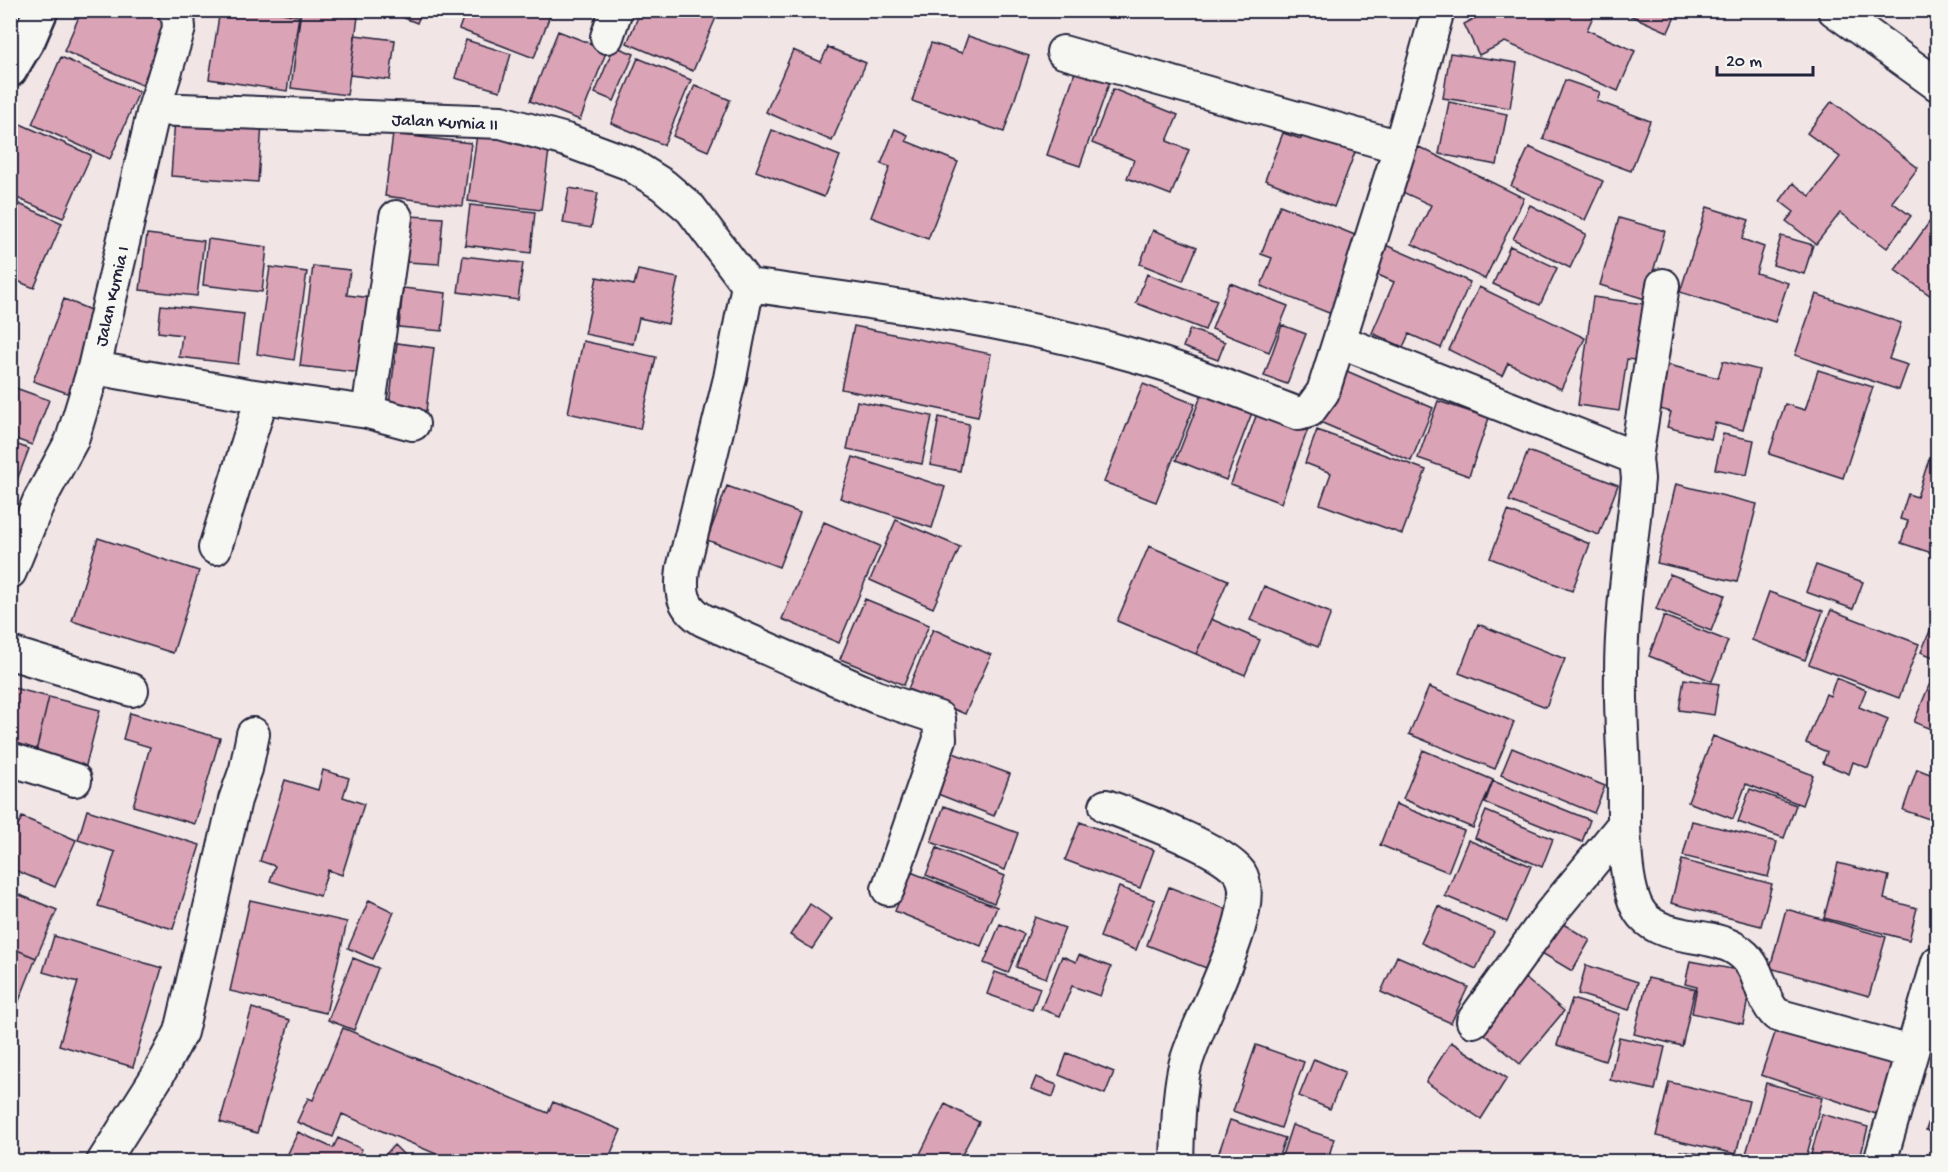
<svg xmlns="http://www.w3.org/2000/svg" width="1948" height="1172" viewBox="0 0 1948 1172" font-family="'Gochi Hand',sans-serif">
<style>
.building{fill:#dba3b6;stroke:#22223b;stroke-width:1.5}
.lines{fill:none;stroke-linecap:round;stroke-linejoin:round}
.street-casing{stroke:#22223b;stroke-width:36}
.secondary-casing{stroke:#22223b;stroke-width:38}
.street{stroke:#f6f6f2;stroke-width:32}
.secondary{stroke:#f6f6f2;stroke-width:33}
.labels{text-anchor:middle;stroke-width:6;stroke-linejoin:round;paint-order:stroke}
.street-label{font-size:18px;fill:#22223b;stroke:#f6f6f2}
</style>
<rect width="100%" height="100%" fill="#f1e5e6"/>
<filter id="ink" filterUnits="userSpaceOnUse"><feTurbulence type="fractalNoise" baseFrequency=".0167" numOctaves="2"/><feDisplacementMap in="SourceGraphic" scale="12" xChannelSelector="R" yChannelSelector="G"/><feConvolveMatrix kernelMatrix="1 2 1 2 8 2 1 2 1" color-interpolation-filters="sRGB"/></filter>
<g filter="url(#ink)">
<path class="building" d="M82,10h72l17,8 -29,67 -78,-34z
M220,10h45l34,6 -12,75 -78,-12z
M301,10l57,7 -11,78 -56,-7z
M384,10h38l-5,13z
M466,10h86l-18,48 -75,-29z
M641,10h70l7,3 -25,58 -66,-28z
M1390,10h24l-3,8z
M1491,10h105l-9,20 48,21 -17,40 -113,-49 -26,13 -15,-31z
M1618,10h60l-10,22z
M558,31l49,19 -27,70 -50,-19z
M355,35l40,5 -5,40 -40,-5z
M968,36l61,20 -25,76 -92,-31 19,-58 31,10z
M466,40l45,14 -11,37 -45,-13z
M614,46l20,8 -20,47 -19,-8z
M828,47l38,16 -34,78 -66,-29 27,-62 28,12z
M1450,53l67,10 -7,45 -67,-10z
M61,57l78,35 -29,67 -78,-35z
M638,58l53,22 -27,65 -53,-22z
M1077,66l34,12 -31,88 -33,-11z
M1565,80l35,12 -3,9 53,20 -19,50 -88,-32z
M695,85l35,15 -22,51 -35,-15z
M1113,89l65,26 -11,26 22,9 -18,45 -44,-17 7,-18 -42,-17z
M1832,101l86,67 -26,34 19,14 -24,32 -47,-35 -24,31 -30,-23 8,-9 -14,-11 13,-18 17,13 30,-39 -33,-24z
M1449,102l58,12 -10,51 -58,-11z
M175,118l87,6 -4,58 -87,-6z
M18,123l73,32 -28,63 -53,-23v-56z
M1306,127l51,20 -23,60 -69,-27 18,-47 18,6z
M895,129l13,6 -2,6 52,21 -30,77 -57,-22 19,-50 -9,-3z
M772,130l68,26 -16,41 -68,-26z
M393,134l78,9 -8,63 -78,-10z
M477,134l73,9 -9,67 -73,-9z
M1419,147l105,51 -39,81 -73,-35 19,-39 -33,-15z
M1529,147l74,34 -18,39 -74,-34z
M569,188l29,5 -7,35 -28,-5z
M10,200l52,23 -28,65 -24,-10z
M470,205l65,7 -4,41 -66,-8z
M1280,205l75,30 -6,17 9,3 -24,60 -73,-29 11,-28 -11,-4z
M1530,205l56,29 -16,34 -57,-29z
M1707,207l42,13 -7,19 22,8 -8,26 32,10 -13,39 -95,-30z
M410,216l33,2 -4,46 -32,-2z
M1933,217l5,3v81l-43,-31z
M1619,218l46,13 -20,68 -45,-14z
M1153,230l44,17 -14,34 -43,-17z
M147,234l57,7 -7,55 -57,-6z
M1781,236l32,9 -9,29 -31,-9z
M208,239l59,8 -5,45 -59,-7z
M1381,243l89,39 -29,66 -32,-14 -6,13 -31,-14 22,-51 -25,-11z
M1510,246l47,22 -17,37 -47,-21z
M463,256l60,7 -5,37 -60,-8z
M313,266l37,4 -3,25 25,3 -10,75 -62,-7z
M270,267l37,5 -13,88 -37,-6z
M638,270l40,8 -10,46 -29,-6 -6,26 -48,-10 12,-57 37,8z
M1147,274l70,26 -12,30 -69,-27z
M1230,283l58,23 -19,46 -57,-23z
M1479,287l106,51 -24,51 -53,-26 -6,13 -53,-26z
M403,288l43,5 -4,38 -43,-4z
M1816,294l85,29 -12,36 19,6 -9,25 -104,-35z
M1593,297l58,8 -8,56 -16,-2 -8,52 -41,-6z
M64,299l36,15 -30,80 -37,-13z
M161,305l83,9 -6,50 -59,-7 3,-22 -24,-3z
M1282,325l24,9 -19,50 -23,-8z
M854,326l137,28 -13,63 -137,-28z
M1190,329l35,13 -7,18 -35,-13z
M583,341l73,16 -16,72 -72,-16z
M397,343l37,5 -8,63 -37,-6z
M1723,361l36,9 -16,60 -28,-7 -4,16 -44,-12 4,-15 -18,-5 12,-43 53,14z
M1342,369l91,39 -22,53 -91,-39z
M1818,370l55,17 -30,91 -74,-24 16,-50 20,6z
M1143,384l52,20 -39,98 -52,-20z
M10,386l39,14 -17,45 -22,-8z
M1205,386l50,19 -29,75 -50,-20z
M857,401l75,15 -10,48 -75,-15z
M1438,401l51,17 -20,58 -51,-18z
M1259,408l50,18 -28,77 -50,-19z
M939,417l30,7 -9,47 -30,-6z
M1317,430l109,40 -24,64 -82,-30 11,-31 -26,-10z
M1723,434l31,6 -7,35 -32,-6z
M10,442l19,7 -14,36 -5,-2z
M1528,451l90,34 -19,50 -90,-34z
M853,457l92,30 -13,41 -92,-30z
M1929,459l9,3v93l-37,-12 7,-22 -8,-2 8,-25 9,3z
M1676,484l81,20 -20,78 -80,-19z
M727,486l73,27 -21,54 -72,-27z
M1508,511l82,33 -18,47 -82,-33z
M896,520l64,27 -27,61 -63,-28z
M824,522l56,24 -41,97 -57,-24z
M98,538l101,33 -26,82 -101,-32z
M1149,546l79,34 -32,74 -79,-33z
M1816,565l47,17 -10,27 -47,-17z
M1670,574l55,21 -14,36 -55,-22z
M1264,586l67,27 -13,34 -68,-27z
M1769,592l54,19 -18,49 -53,-20z
M865,599l64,26 -25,60 -64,-26z
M1831,610l88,34 -20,54 -90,-34z
M1938,612v47l-17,-7z
M1664,616l64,25 -16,40 -63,-25z
M1211,619l49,21 -15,35 -49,-21z
M1478,624l87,35 -19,48 -87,-34z
M933,629l58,26 -26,59 -57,-25z
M1937,666l1,1v65l-24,-10z
M1836,678l30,12 -7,17 29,12 -20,49 -15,-6 -4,12 -26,-11 4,-11 -21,-9 20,-49 4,2z
M1684,679l35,5 -5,31 -35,-5z
M10,687l39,10 -15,63 -24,-5z
M1429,687l85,35 -19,47 -86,-35z
M49,697l51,13 -16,63 -50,-13z
M130,713l90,25 -25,86 -62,-18 17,-59 -27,-8z
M1713,736l100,39 -11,30 -56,-21 -13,35 -45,-17z
M1512,748l93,38 -11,27 -93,-38z
M945,750l65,24 -16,42 -64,-25z
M1423,750l70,30 -20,48 -70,-29z
M1917,769l18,7 3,-7v53l-35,-12z
M323,770l26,8 -6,19 21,7 -22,71 -14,-5 -8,26 -50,-15 5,-15 -15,-5 25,-81 33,10z
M1493,781l97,39 -8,22 -97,-39z
M1750,789l46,16 -12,33 -46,-16z
M1396,804l68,27 -16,41 -68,-27z
M944,806l74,27 -13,37 -74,-28z
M87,810l113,35 -27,84 -75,-23 17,-54 -37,-12z
M1486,811l67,28 -11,28 -67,-29z
M22,817l54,23 -21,47 -45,-19v-25z
M1692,821l85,21 -9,35 -85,-21z
M1080,822l74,28 -14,38 -75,-28z
M1468,840l63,26 -24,56 -62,-26z
M937,848l68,28 -11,27 -68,-28z
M1682,860l90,24 -11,42 -90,-23z
M1838,863l51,13 -5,23 33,9 -8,32 -85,-22z
M911,872l86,35 -16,39 -86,-35z
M1119,887l36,13 -19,50 -36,-13z
M1169,887l62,24 -22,58 -62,-24z
M10,891l47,19 -21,48 -26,-11z
M250,900l97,22 -21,91 -96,-22z
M369,900l25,12 -21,47 -25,-11z
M810,904l22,15 -20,30 -22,-14z
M1438,906l56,26 -18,37 -55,-26z
M1786,909l100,28 -17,59 -99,-28z
M1035,917l30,11 -19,50 -30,-11z
M1553,918l37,22 -18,31 -37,-22z
M1000,924l24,10 -16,39 -24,-10z
M54,936l108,32 -29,99 -74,-22 19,-63 -35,-10z
M10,947l26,11 -19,48 -7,-3z
M1079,955l32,12 -11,29 -28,-10 -12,30 -19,-7 21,-53 14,6z
M1397,956l71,31 -17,36 -70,-31z
M353,958l25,10 -24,62 -26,-10z
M1690,961l63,12 -10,51 -51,-11 5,-26 -12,-3z
M1586,965l52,17 -9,28 -51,-16z
M995,972l45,16 -8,22 -45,-16z
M1525,978l39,33 -44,53 -39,-33z
M1648,978l47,11 -13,57 -48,-12z
M1572,999l48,15 -15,47 -48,-16z
M252,1008l38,12 -33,113 -37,-11z
M1779,1021l115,39 -18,54 -115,-39z
M343,1028l205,85 5,-11 68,28 -14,32h-152l-113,-48 -9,23 -36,-15 11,-24 5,2z
M1619,1037l46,10 -10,43 -45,-10z
M1451,1042l56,36 -26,41 -55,-37z
M1256,1045l48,17 -23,66 -48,-17z
M1067,1053l47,19 -9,22 -46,-19z
M1314,1059l31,13 -15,37 -31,-13z
M1036,1077l21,8 -4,12 -22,-8z
M1669,1082l80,19 -13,53 -80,-18z
M1766,1083l56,15 -17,64h-30l-29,-8z
M1938,1094v40l-12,-4z
M945,1104l34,18 -21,40h-42z
M1822,1114l46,13 -9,35h-50z
M1230,1120l55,18 -8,24h-51l-9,-4z
M1292,1125l42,14 -7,23h-47z
M298,1132l35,16 5,-10 24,11 -6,13h-72z
M394,1145l17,17h-32z
M1680,1151l34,5 -1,6h-34z"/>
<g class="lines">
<g class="street-casing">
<path id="street" d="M1834,10l104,75
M607,37l9,-27
M1063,52l337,95
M154,109l347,13 65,18 62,23 35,22 28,24 57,76
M1339,341l297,117 2,21c-6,64 -17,130 -17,194 -1,35 2,70 3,104 0,33 -3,113 18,138 22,26 65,17 92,33 30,17 22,47 43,67l134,37
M94,368l154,27 120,17 45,12
M368,412l28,-195
M1636,458l27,-173
M215,548l47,-151
M10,572l29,-71 33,-61 22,-72 60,-259 25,-81 -1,-12 -4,-6
M10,653l122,37
M10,759l65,21
M1106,806c30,11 117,43 134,67 24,36 -47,153 -56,197 -6,30 -6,62 -7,92
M888,889l52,-150 -1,-21 -63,-21 -173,-77c-21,-13 -23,-28 -20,-51l47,-191 18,-93c130,18 262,34 388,71 55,15 109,38 163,58l10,-3 14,-19 77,-245 38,-137
M1473,1021l77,-107 74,-90
M103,1162l55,-87 23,-43 54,-232 11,-31 7,-35
M1880,1162l58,-200"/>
</g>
<g class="secondary-casing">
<path id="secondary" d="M10,70l19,-32 12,-28"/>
</g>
<use href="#street" class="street"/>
<use href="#secondary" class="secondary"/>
</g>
</g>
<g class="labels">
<g class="street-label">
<text transform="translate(445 121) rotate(3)" y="6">Jalan Kurnia II</text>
<text transform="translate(111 296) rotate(-77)" y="6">Jalan Kurnia I</text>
</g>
</g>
<rect width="1948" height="1172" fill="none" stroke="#f6f6f2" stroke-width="36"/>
<rect x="18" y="18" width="1912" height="1136" fill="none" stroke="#22223b" stroke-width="2" filter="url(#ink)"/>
<path d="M1717 66v9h96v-9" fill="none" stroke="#22223b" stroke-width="3"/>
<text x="1726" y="66" font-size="18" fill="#22223b" stroke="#f6f6f2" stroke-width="4.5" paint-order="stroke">20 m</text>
</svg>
